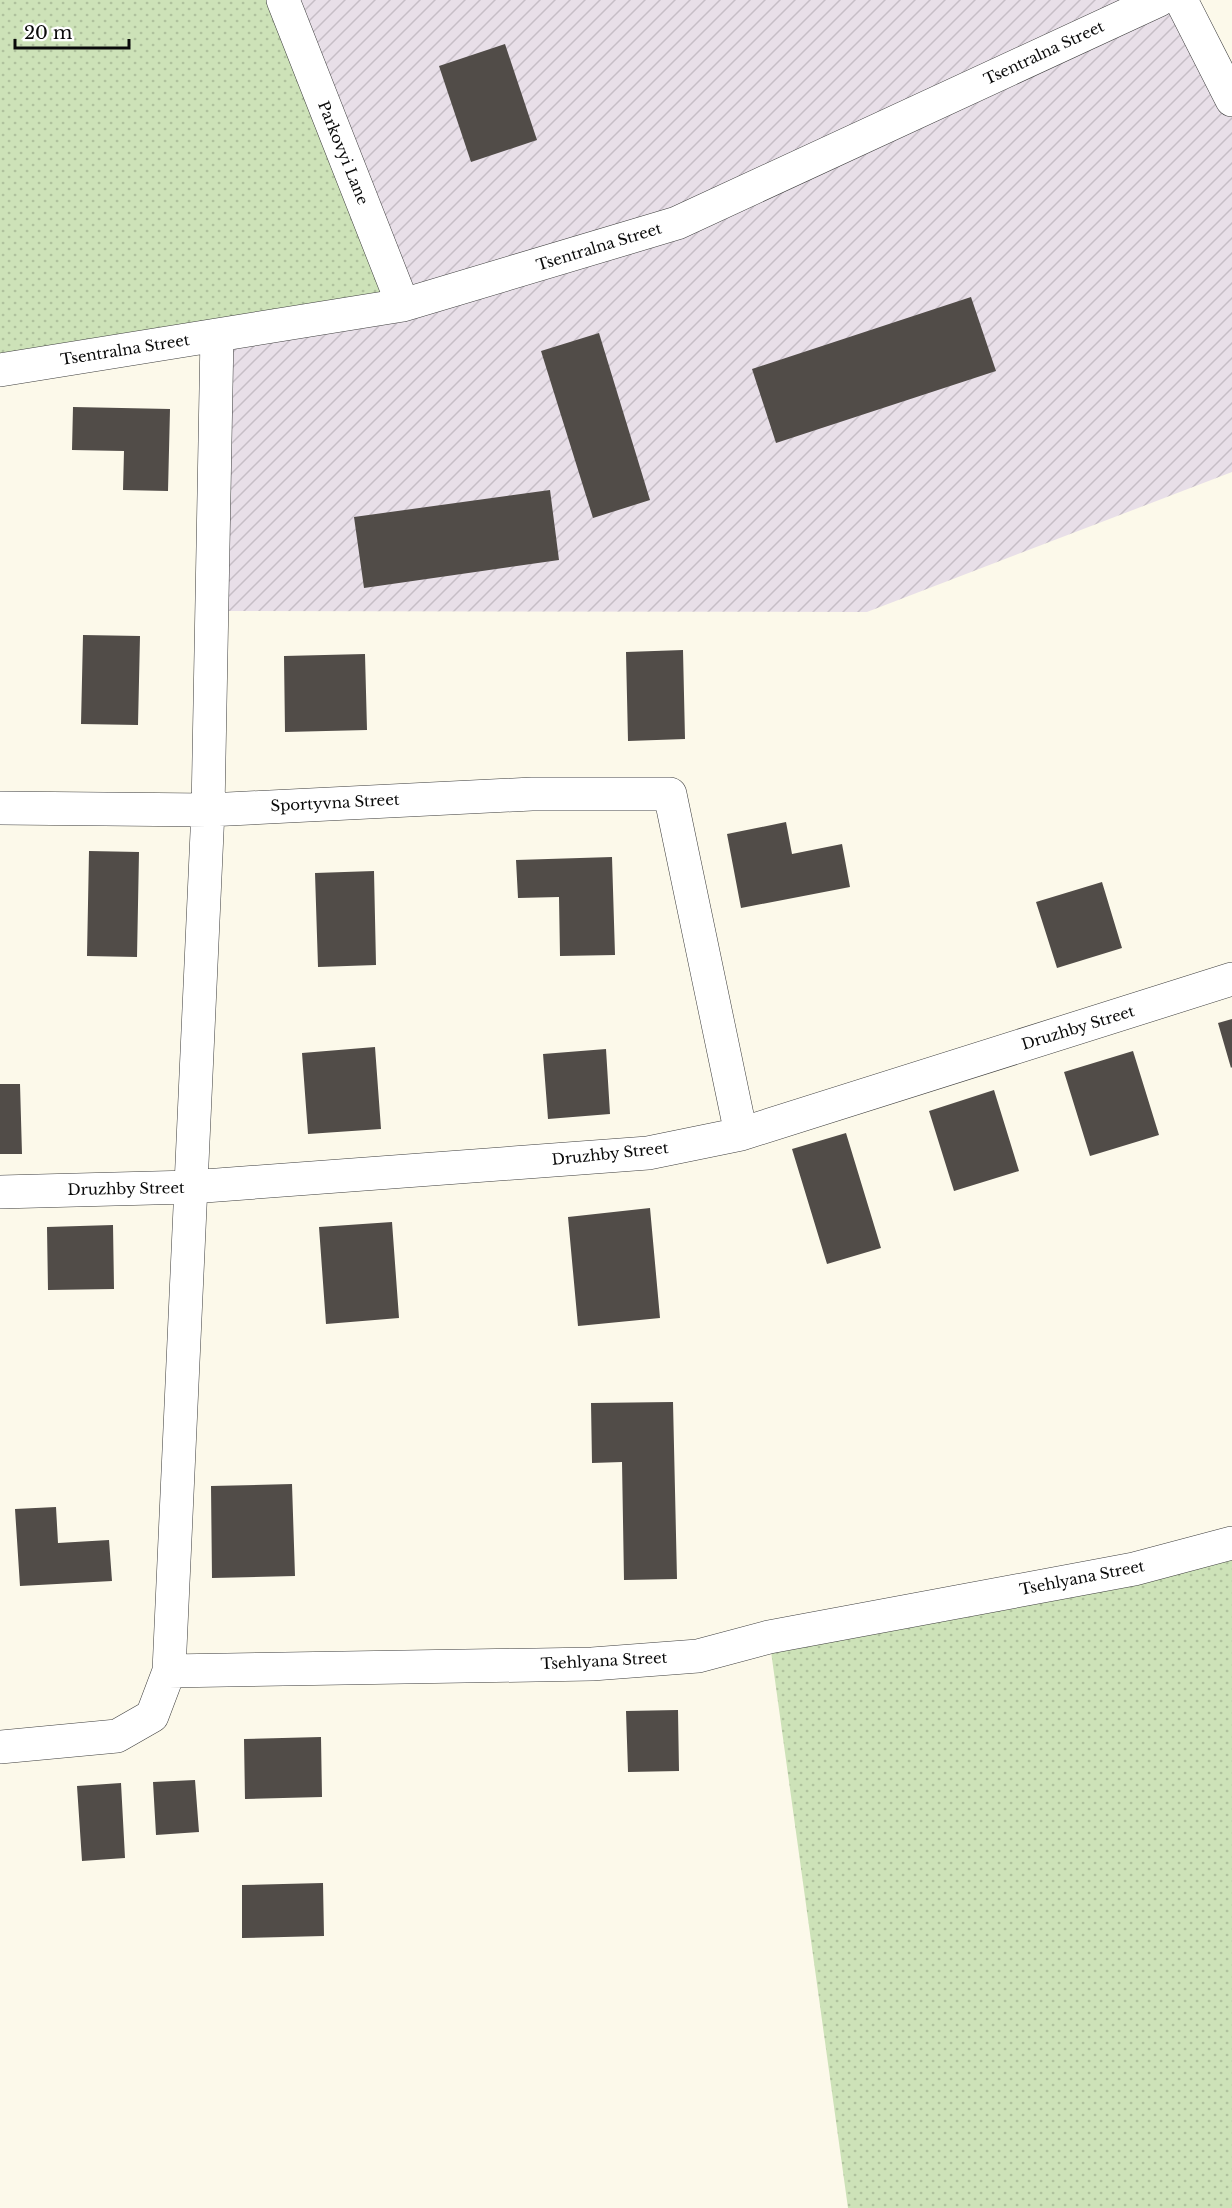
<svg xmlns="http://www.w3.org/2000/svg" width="1232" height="2208" viewBox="0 0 1232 2208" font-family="'Libre Baskerville',serif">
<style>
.industrial{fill:url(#industrial-furrows)}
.grass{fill:url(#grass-dots)}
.building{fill:#514c48}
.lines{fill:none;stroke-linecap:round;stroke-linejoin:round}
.minor-casing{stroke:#3d3d3d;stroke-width:34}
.minor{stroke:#fff;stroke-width:33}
.labels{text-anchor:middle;stroke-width:6;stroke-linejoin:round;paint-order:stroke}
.street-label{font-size:15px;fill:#0a0a0a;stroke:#fff}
</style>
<defs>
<pattern id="industrial-furrows" width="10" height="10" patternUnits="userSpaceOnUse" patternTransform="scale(1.5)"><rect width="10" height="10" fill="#e8dfe8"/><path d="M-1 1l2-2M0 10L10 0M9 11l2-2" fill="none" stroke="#c6bec6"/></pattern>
<pattern id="grass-dots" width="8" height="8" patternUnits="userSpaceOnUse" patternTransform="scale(1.5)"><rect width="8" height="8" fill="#cde2b8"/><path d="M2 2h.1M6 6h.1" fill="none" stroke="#afc19d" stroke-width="1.8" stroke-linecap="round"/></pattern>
</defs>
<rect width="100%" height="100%" fill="#fcf9ea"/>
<path class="industrial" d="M283,0h898l51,100v372l-365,140 -655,-1 5,-275z"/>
<path class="grass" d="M0,0h283l120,305 -403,65z
M1232,1543v665h-384l-79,-571z"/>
<path class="building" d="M505,44l32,96 -66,22 -32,-96z
M971,297l25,74 -220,72 -24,-74z
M599,333l51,167 -57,18 -52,-167z
M73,407l97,2 -2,82 -45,-1 1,-39 -52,-1z
M550,490l9,70 -195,28 -10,-71z
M83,635l57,1 -2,89 -57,-1z
M683,650l2,89 -57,2 -2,-89z
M365,654l2,76 -82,2 -1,-76z
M786,822l6,32 50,-10 8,43 -109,21 -14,-74z
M89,851l50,1 -2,105 -50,-1z
M612,857l3,98 -55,1 -1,-59 -41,1 -2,-38z
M374,871l2,94 -58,2 -3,-94z
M1102,882l20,66 -65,20 -21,-66z
M1232,1019v48l-1,1 -13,-45z
M375,1047l6,82 -73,5 -6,-81z
M606,1049l4,65 -62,5 -5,-65z
M1133,1051l26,84 -69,21 -26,-84z
M0,1084h20l2,70h-22z
M994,1090l25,81 -65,20 -25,-80z
M846,1133l35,115 -54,16 -35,-115z
M650,1208l10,110 -82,8 -10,-109z
M392,1222l7,96 -73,6 -7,-97z
M113,1225l1,64 -66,1 -1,-63z
M673,1402l4,177 -53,1 -2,-118 -30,1 -1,-60z
M292,1484l3,92 -83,2 -1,-92z
M56,1507l2,36 51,-3 3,41 -92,5 -5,-77z
M678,1710l1,61 -51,1 -2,-61z
M321,1737l1,60 -77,2 -1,-60z
M195,1780l4,52 -43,3 -3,-53z
M121,1783l4,75 -43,3 -5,-75z
M323,1883l1,53 -82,2v-53z"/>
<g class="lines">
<g class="minor-casing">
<path id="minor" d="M283,0l120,305
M1181,0l51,100
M0,370l403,-65 274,-82 482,-223
M0,808l208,2 324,-16h138l71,340
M0,1192l191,-5 457,-34 93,-19 491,-155
M169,1671l423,-7 106,-8 71,-19 365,-68 98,-26
M0,1747l117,-11 35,-20 17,-45 39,-861 9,-474"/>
</g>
<use href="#minor" class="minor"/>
</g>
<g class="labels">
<g class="street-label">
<text transform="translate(1044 53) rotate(-25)" y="5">Tsentralna Street</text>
<text transform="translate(343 153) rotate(68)" y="5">Parkovyi Lane</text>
<text transform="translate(599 247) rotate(-17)" y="5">Tsentralna Street</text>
<text transform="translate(125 350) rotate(-9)" y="5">Tsentralna Street</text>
<text transform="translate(335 803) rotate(-3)" y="5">Sportyvna Street</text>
<text transform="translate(1078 1028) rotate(-17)" y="5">Druzhby Street</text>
<text transform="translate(610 1154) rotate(-6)" y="5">Druzhby Street</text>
<text transform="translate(126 1189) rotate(-1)" y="5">Druzhby Street</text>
<text transform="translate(1082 1578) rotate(-11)" y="5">Tsehlyana Street</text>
<text transform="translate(604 1661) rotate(-3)" y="5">Tsehlyana Street</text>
</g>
</g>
<path d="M15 39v9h114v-9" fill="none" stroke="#0a0a0a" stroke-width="3"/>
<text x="24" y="39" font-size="18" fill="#0a0a0a" stroke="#ffffff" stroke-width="4.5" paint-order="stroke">20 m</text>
</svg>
